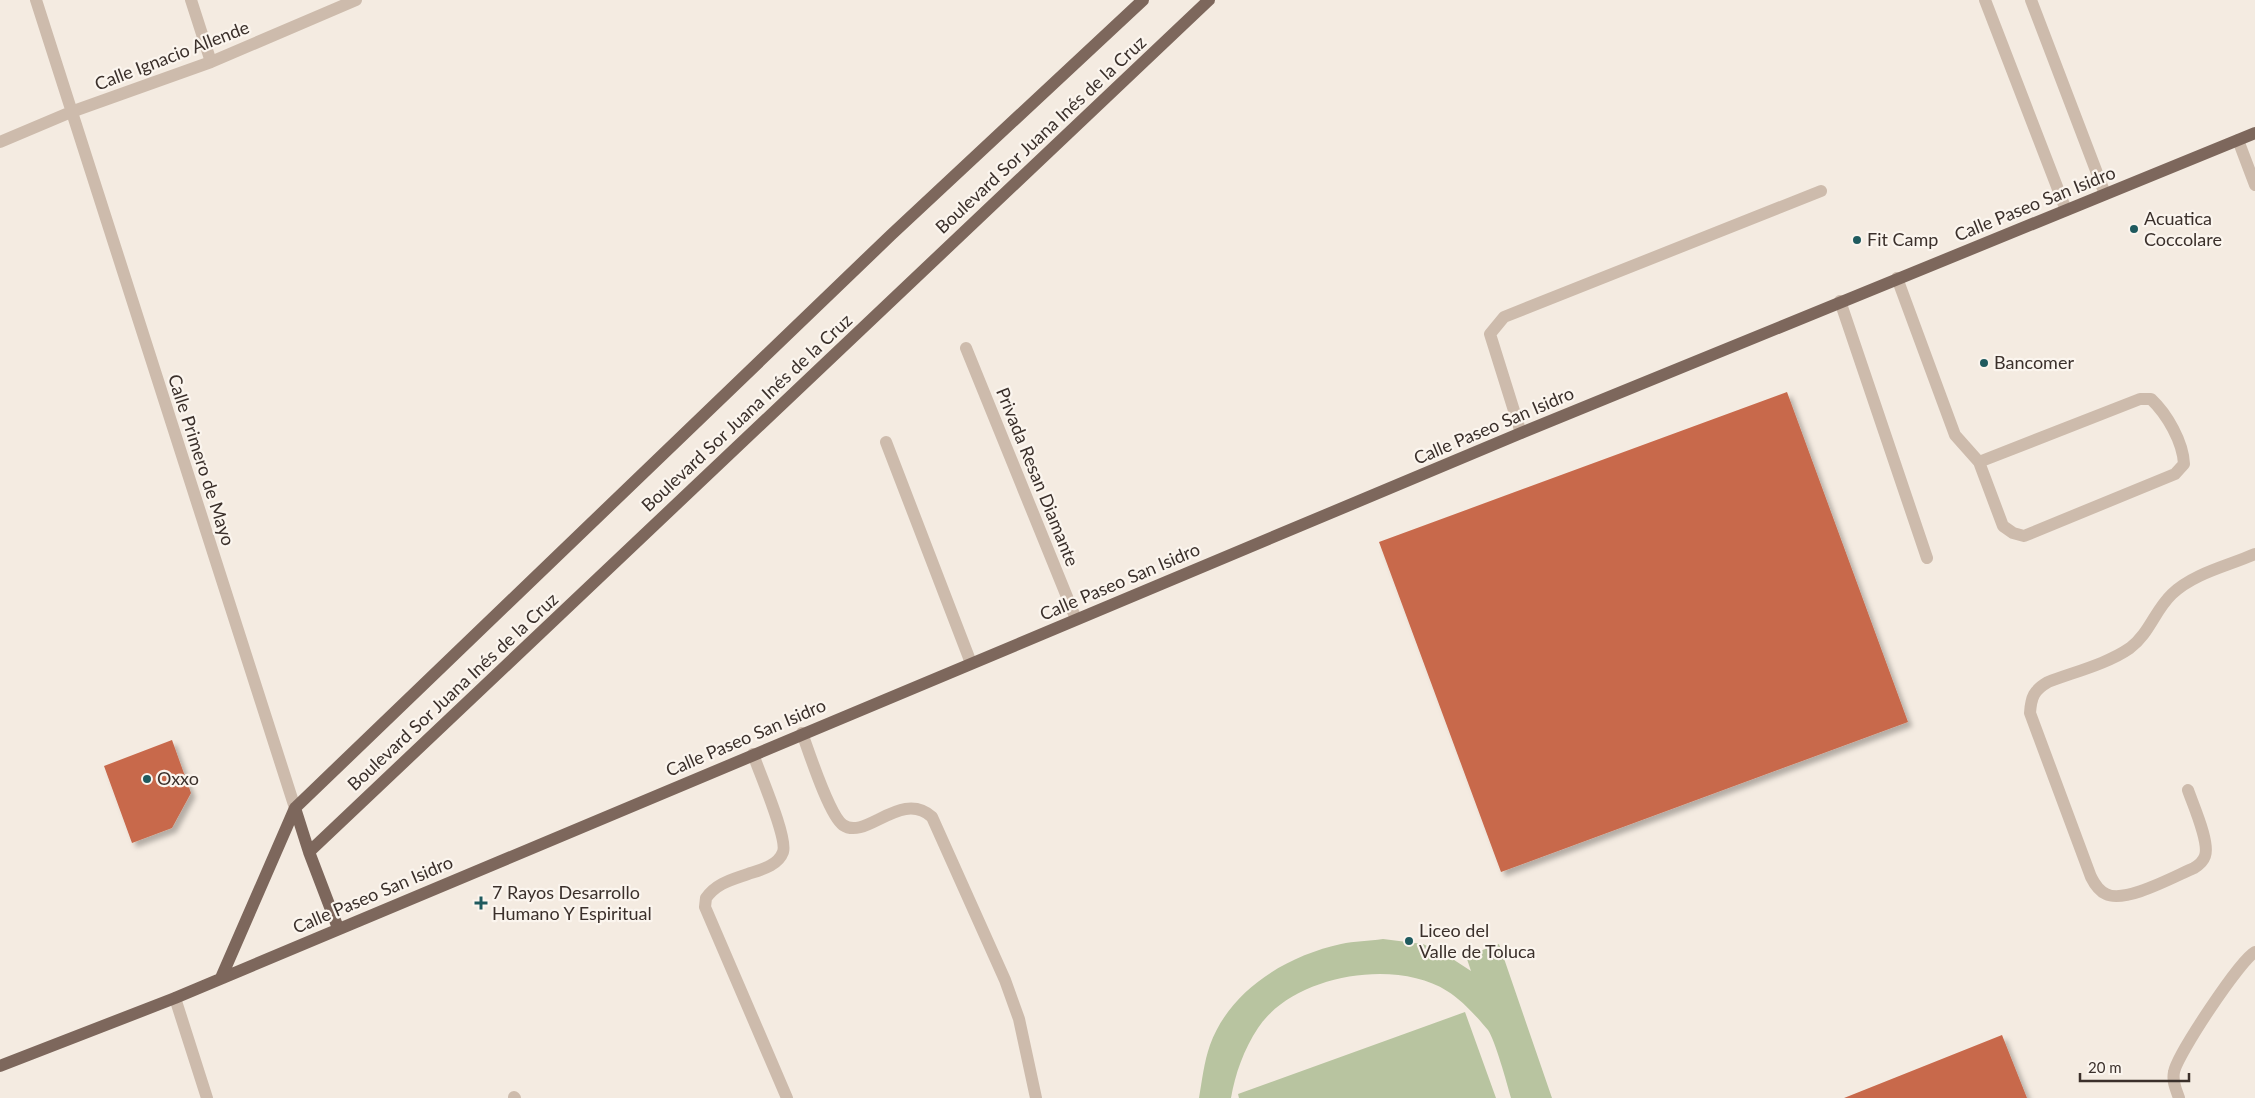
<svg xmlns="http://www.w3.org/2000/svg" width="2255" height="1098" viewBox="0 0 2255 1098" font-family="Lato,sans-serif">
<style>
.green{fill:#b8c4a0}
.building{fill:#c8694b;filter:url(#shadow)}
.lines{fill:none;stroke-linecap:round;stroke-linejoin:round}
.minor{stroke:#cdbbac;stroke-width:12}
.major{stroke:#7d675c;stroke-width:12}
.poi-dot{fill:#1f5a5e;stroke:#fbf5ee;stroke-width:2}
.labels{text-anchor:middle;stroke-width:4.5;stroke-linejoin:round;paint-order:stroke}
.street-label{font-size:18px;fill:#3b302b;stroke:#fbf5ee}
.poi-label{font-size:18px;fill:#3b302b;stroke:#fbf5ee;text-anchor:start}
</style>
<defs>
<filter id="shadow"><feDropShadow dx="4.5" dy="4.5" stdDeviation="2.5" flood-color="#0004"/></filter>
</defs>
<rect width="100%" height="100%" fill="#f4ebe1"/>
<path class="green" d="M1383,939l40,5 25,12 23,15 -5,-15 33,-12 53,154h-41c-4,-15 -16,-58 -23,-68 -11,-13 -26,-30 -41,-39 -52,-33 -154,-16 -189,37 -14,21 -23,46 -27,70h-32c3,-17 5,-36 11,-53 20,-55 76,-89 131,-101 13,-3 28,-3 42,-5z
M1465,1012l31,86h-257l-1,-4z"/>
<path class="building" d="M1787,392l121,330 -407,150 -122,-330z
M172,740l19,53 -19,35 -40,15 -28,-77z
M2002,1035l25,63h-183z"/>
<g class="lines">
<path class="minor" d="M36,0l259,808
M191,0l20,62
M1985,0l81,210
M2031,0l74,194
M2238,140l17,45
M0,142l71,-30 140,-50 145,-62
M1897,278l58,157 24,27
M1840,301l87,257
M966,348l110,271
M2140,399h11c16,15 32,43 33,65l-9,10 -151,62 -11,-3 -10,-7 -24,-64z
M1521,433l-31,-99 14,-17 317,-126
M886,442l85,221
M802,733c7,19 27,82 41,92 23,16 58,-36 89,-8l73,163 14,39 17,79
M753,754c6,18 35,84 30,98 -5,14 -23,18 -35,22 -17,6 -31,9 -42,24l-1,9 82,191
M2188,790c5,15 22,52 17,66 -2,6 -6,9 -11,12 -19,8 -69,36 -88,26 -7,-3 -12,-11 -15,-17l-61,-164c1,-16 4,-23 18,-31 26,-10 59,-18 82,-34 19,-14 25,-38 42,-54 22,-21 56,-28 83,-40
M175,998l32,100
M514,1097l1,1
M2179,1098c-3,-9 -7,-16 -5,-26 3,-17 66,-112 81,-120"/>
<path class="major" d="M295,808l14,44 29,76
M309,852l900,-852
M221,978l74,-170 596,-573 252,-235
M0,1066l175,-68 1346,-565 734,-300"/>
</g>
<g class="poi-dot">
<circle cx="2134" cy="229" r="5"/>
<circle cx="1857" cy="240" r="5"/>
<circle cx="1984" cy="363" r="5"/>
<circle cx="147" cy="779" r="5"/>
<path d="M478.5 895.5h5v5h5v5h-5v5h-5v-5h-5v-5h5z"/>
<circle cx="1409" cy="941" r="5"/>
</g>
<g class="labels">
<g class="street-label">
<text transform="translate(172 56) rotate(-21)" y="6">Calle Ignacio Allende</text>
<text transform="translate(1041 135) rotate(-43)" y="6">Boulevard Sor Juana Inés de la Cruz</text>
<text transform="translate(2035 204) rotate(-22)" y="6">Calle Paseo San Isidro</text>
<text transform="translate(747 413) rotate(-43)" y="6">Boulevard Sor Juana Inés de la Cruz</text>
<text transform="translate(1494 426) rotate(-23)" y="6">Calle Paseo San Isidro</text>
<text transform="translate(201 460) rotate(72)" y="6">Calle Primero de Mayo</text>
<text transform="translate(1037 477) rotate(68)" y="6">Privada Resan Diamante</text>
<text transform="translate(1120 582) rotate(-23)" y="6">Calle Paseo San Isidro</text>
<text transform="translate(453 692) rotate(-43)" y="6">Boulevard Sor Juana Inés de la Cruz</text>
<text transform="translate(746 738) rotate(-23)" y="6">Calle Paseo San Isidro</text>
<text transform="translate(373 895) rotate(-23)" y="6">Calle Paseo San Isidro</text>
</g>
<g class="poi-label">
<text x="2144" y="225">Acuatica<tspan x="2144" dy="21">Coccolare</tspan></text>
<text x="1867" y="246">Fit Camp</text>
<text x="1994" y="369">Bancomer</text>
<text x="157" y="785">Oxxo</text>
<text x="492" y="899">7 Rayos Desarrollo<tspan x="492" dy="21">Humano Y Espiritual</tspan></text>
<text x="1419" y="937">Liceo del<tspan x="1419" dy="21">Valle de Toluca</tspan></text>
</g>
</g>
<path d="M2080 1073v8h109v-8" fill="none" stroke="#3b302b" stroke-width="2.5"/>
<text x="2088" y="1073" font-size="15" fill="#3b302b" stroke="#fbf5ee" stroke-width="4" paint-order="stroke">20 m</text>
</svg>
